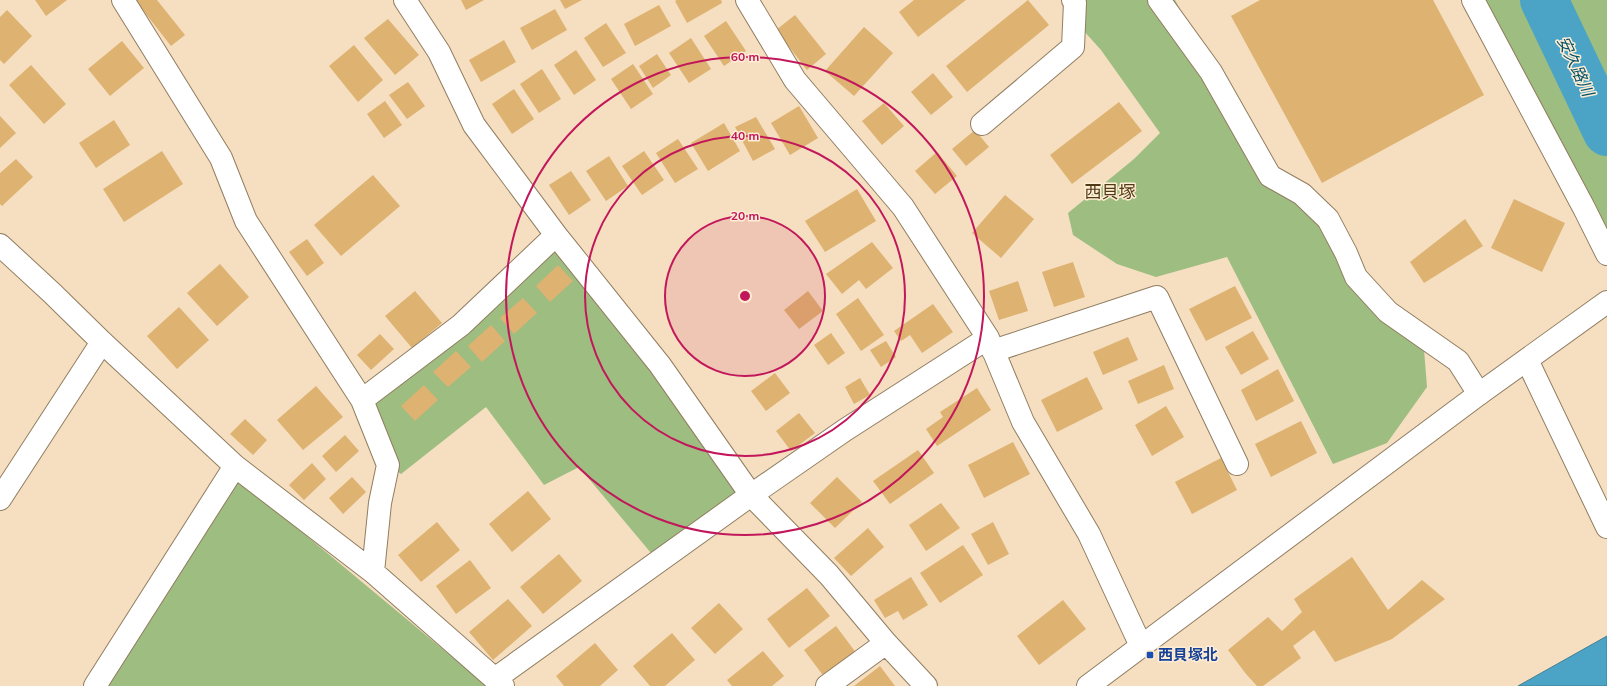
<svg xmlns="http://www.w3.org/2000/svg" width="1607" height="686" viewBox="0 0 1607 686" font-family="Mulish,'Noto Sans JP',sans-serif">
<style>
.green{fill:#9ebd81}
.water{fill:#4ba4c6;stroke:#427e92}
.lines{fill:none;stroke-linecap:round;stroke-linejoin:round}
.river{stroke:#4ba4c6;stroke-width:48}
.building{fill:#deb270}
.street-casing{stroke:#917d61;stroke-width:24}
.secondary-casing{stroke:#917d61;stroke-width:24}
.street{stroke:#fff;stroke-width:22}
.secondary{stroke:#fff;stroke-width:22}
.ring{fill:none;stroke:#c2185b;stroke-width:2}
.transit-dot{fill:#1a4fb4;stroke:#ffedd4;stroke-width:1.5}
.labels{text-anchor:middle;stroke-width:3;stroke-linejoin:round;paint-order:stroke}
.transit-label{font-size:15px;font-weight:bold;fill:#164399;stroke:#ffedd4;text-anchor:start}
.water-label{font-size:16px;font-style:italic;fill:#04526a;stroke:#ffedd4}
.quarter-label{font-size:17px;fill:#4f3a15;stroke:#ffedd4}
.centre{fill:#c2185b;stroke:#ffedd4;stroke-width:2}
.ring-label{font-size:12px;text-anchor:middle;font-weight:bold;fill:#c2185b;stroke:#ffedd4;stroke-width:3;stroke-linejoin:round;paint-order:stroke}
</style>
<rect width="100%" height="100%" fill="#f5dfc0"/>
<path class="green" d="M1067,0h108l95,176 58,43 28,58 67,60 4,50 -40,56 -54,21 -106,-207 -71,20 -39,-13 -44,-29 -5,-22 66,-54 26,-26 -59,-83 -27,-30z
M1477,0h130v254z
M563,243l181,257 -93,53 -72,-86 -35,18 -58,-78 -85,67 -13,-9 -15,-74z
M231,473l256,213h-392z"/>
<path class="water" d="M1607,636v50h-89z"/>
<g class="lines">
<path class="river" d="M1544,0l63,132"/>
</g>
<path class="building" d="M35,0h32l-21,16z
M135,0h22l28,35 -14,11z
M461,0h23l-18,10z
M560,0h22l-17,9z
M677,0h44l1,3 -35,20 -12,-22z
M914,0h52l-48,37 -19,-25z
M1028,0l21,25 -82,67 -21,-26z
M1260,0h173l51,95 -162,88 -91,-167z
M659,5l12,21 -36,20 -11,-22z
M555,9l12,21 -35,20 -12,-22z
M7,10l25,26 -28,28 -4,-4v-43z
M795,15l31,39 -19,16 -31,-40z
M388,19l31,36 -24,20 -31,-37z
M726,21l20,30 -22,15 -20,-30z
M606,23l20,30 -23,14 -19,-29z
M864,27l29,26 -39,43 -29,-25z
M691,38l20,31 -22,14 -20,-30z
M504,40l12,22 -35,20 -12,-22z
M122,41l22,27 -34,28 -22,-27z
M354,45l29,35 -25,22 -29,-36z
M576,50l20,30 -22,15 -20,-30z
M657,54l14,21 -18,13 -14,-22z
M633,64l20,30 -22,15 -20,-30z
M31,65l35,39 -22,20 -35,-39z
M542,69l19,30 -22,14 -19,-29z
M933,73l20,24 -22,18 -20,-23z
M408,82l17,24 -18,13 -18,-24z
M514,89l20,30 -22,15 -20,-30z
M385,101l17,24 -18,13 -17,-24z
M1119,102l23,29 -70,53 -22,-29z
M884,103l20,23 -22,19 -20,-24z
M799,106l19,32 -28,17 -19,-32z
M0,116l16,17 -16,15z
M756,117l19,32 -22,12 -18,-34z
M114,120l16,25 -34,23 -17,-25z
M724,123l16,28 -32,20 -17,-28z
M975,130l14,17 -23,19 -14,-17z
M678,139l20,30 -23,14 -19,-30z
M162,151l21,33 -59,38 -21,-33z
M644,151l20,29 -22,15 -20,-29z
M937,152l20,24 -22,18 -20,-23z
M609,156l19,30 -22,15 -20,-30z
M16,159l17,18 -31,29 -2,-2v-31z
M571,171l20,29 -22,15 -20,-30z
M373,175l27,31 -59,50 -27,-31z
M857,189l19,32 -51,31 -20,-31z
M1005,195l29,24 -33,39 -29,-25z
M1514,199l51,24 -23,49 -51,-24z
M1465,219l18,27 -59,37 -14,-21z
M307,239l17,24 -17,13 -18,-24z
M872,242l21,26 -27,21 -7,-9 -17,14 -16,-20z
M1073,262l12,35 -31,10 -12,-35z
M220,264l29,33 -32,29 -30,-33z
M558,265l15,16 -23,21 -14,-16z
M1018,281l10,30 -29,9 -10,-29z
M1235,286l17,32 -46,23 -17,-32z
M415,291l27,32 -30,25 -27,-32z
M808,291l15,20 -24,18 -15,-19z
M523,298l14,15 -23,21 -14,-16z
M858,298l26,37 -23,16 -25,-37z
M933,304l20,28 -31,21 -12,-18 -9,6 -7,-10z
M179,307l30,33 -32,29 -30,-33z
M491,325l14,16 -23,21 -14,-16z
M1253,331l16,28 -28,16 -16,-28z
M831,333l14,20 -17,12 -14,-20z
M380,334l14,15 -23,21 -14,-15z
M1128,337l10,23 -35,15 -10,-23z
M886,341l10,16 -15,10 -11,-17z
M456,351l15,16 -23,20 -15,-15z
M1164,365l10,24 -36,15 -10,-23z
M1278,369l16,32 -38,20 -15,-31z
M775,373l15,20 -24,18 -15,-20z
M1087,377l16,32 -46,23 -16,-32z
M860,378l10,17 -16,9 -9,-17z
M424,385l14,15 -23,21 -14,-15z
M316,386l27,31 -40,33 -26,-30z
M977,388l14,22 -54,36 -11,-17 17,-12 -3,-5z
M1166,406l18,31 -32,19 -17,-31z
M799,413l16,20 -24,18 -15,-20z
M245,419l22,21 -14,15 -23,-21z
M1301,421l16,32 -46,24 -16,-33z
M345,435l14,16 -23,21 -14,-16z
M1013,442l17,32 -46,24 -16,-33z
M918,450l16,23 -44,31 -17,-23z
M1221,458l16,32 -45,24 -17,-32z
M312,463l14,16 -22,21 -15,-15z
M352,477l14,15 -23,22 -14,-16z
M837,477l25,25 -27,26 -25,-25z
M528,491l23,28 -39,33 -23,-28z
M941,503l19,25 -34,23 -17,-26z
M437,522l23,28 -39,32 -23,-27z
M993,522l16,32 -21,11 -17,-31z
M868,528l16,19 -33,29 -17,-18z
M963,545l20,30 -43,28 -20,-30z
M559,554l23,27 -39,33 -23,-27z
M1352,557l36,53 34,-30 23,19 -53,40 -57,23 -21,-32 -21,16 8,12 -38,28h-6l-11,-12 -18,-24 40,-33 14,14 20,-19 -8,-13z
M470,560l21,28 -35,26 -20,-28z
M911,577l17,28 -25,15 -5,-9 -13,7 -11,-18z
M807,588l23,28 -41,32 -22,-29z
M508,599l24,27 -39,34 -24,-28z
M1063,600l23,29 -47,36 -22,-29z
M719,603l24,26 -28,25 -24,-26z
M836,626l21,28 -32,24 -21,-28z
M672,633l23,27 -30,26h-15l-17,-20z
M595,643l23,27 -18,16h-36l-8,-10z
M763,651l21,25 -12,10h-40l-5,-6z
M880,666l15,20h-41z"/>
<g class="lines">
<g class="street-casing">
<path id="street" d="M123,0l98,158 25,63 116,179 26,65 -8,38 -7,69
M405,0l34,52 35,73 82,110 104,130 91,130 78,80 57,68 40,43
M747,0l48,80 108,127 85,131 35,84 66,112 52,112
M1159,0l52,72 59,104 32,18 26,25 18,34 10,24 32,35 70,49 21,33
M1473,0l111,208 23,46
M982,124l91,-77 2,-44 -2,-3
M0,245l52,48 50,49 133,124 138,106 130,114
M993,351l164,-54 80,167
M1527,360l80,167
M362,400l99,-75 95,-90
M0,499l102,-157
M496,678l248,-178 101,-70 143,-92
M95,686l140,-220
M827,686l59,-43"/>
</g>
<g class="secondary-casing">
<path id="secondary" d="M1088,686l391,-292 128,-92"/>
</g>
<use href="#street" class="street"/>
<use href="#secondary" class="secondary"/>
</g>
<circle cx="745" cy="296" r="80" fill="#c2185b" fill-opacity=".12"/>
<g class="ring">
<circle cx="745" cy="296" r="80"/>
<circle cx="745" cy="296" r="160"/>
<circle cx="745" cy="296" r="239"/>
</g>
<rect class="transit-dot" x="1146" y="651" width="8" height="8" rx="2"/>
<g class="labels">
<g class="transit-label">
<text x="1158" y="660">西貝塚北</text>
</g>
<g class="water-label">
<text transform="translate(1576 66) rotate(65)" y="6">安久路川</text>
</g>
<g class="quarter-label">
<text x="1110" y="198">西貝塚</text>
</g>
</g>
<circle cx="745" cy="296" r="6" class="centre"/>
<g class="ring-label">
<text x="745" y="61">60 m</text>
<text x="745" y="140">40 m</text>
<text x="745" y="220">20 m</text>
</g>
</svg>
